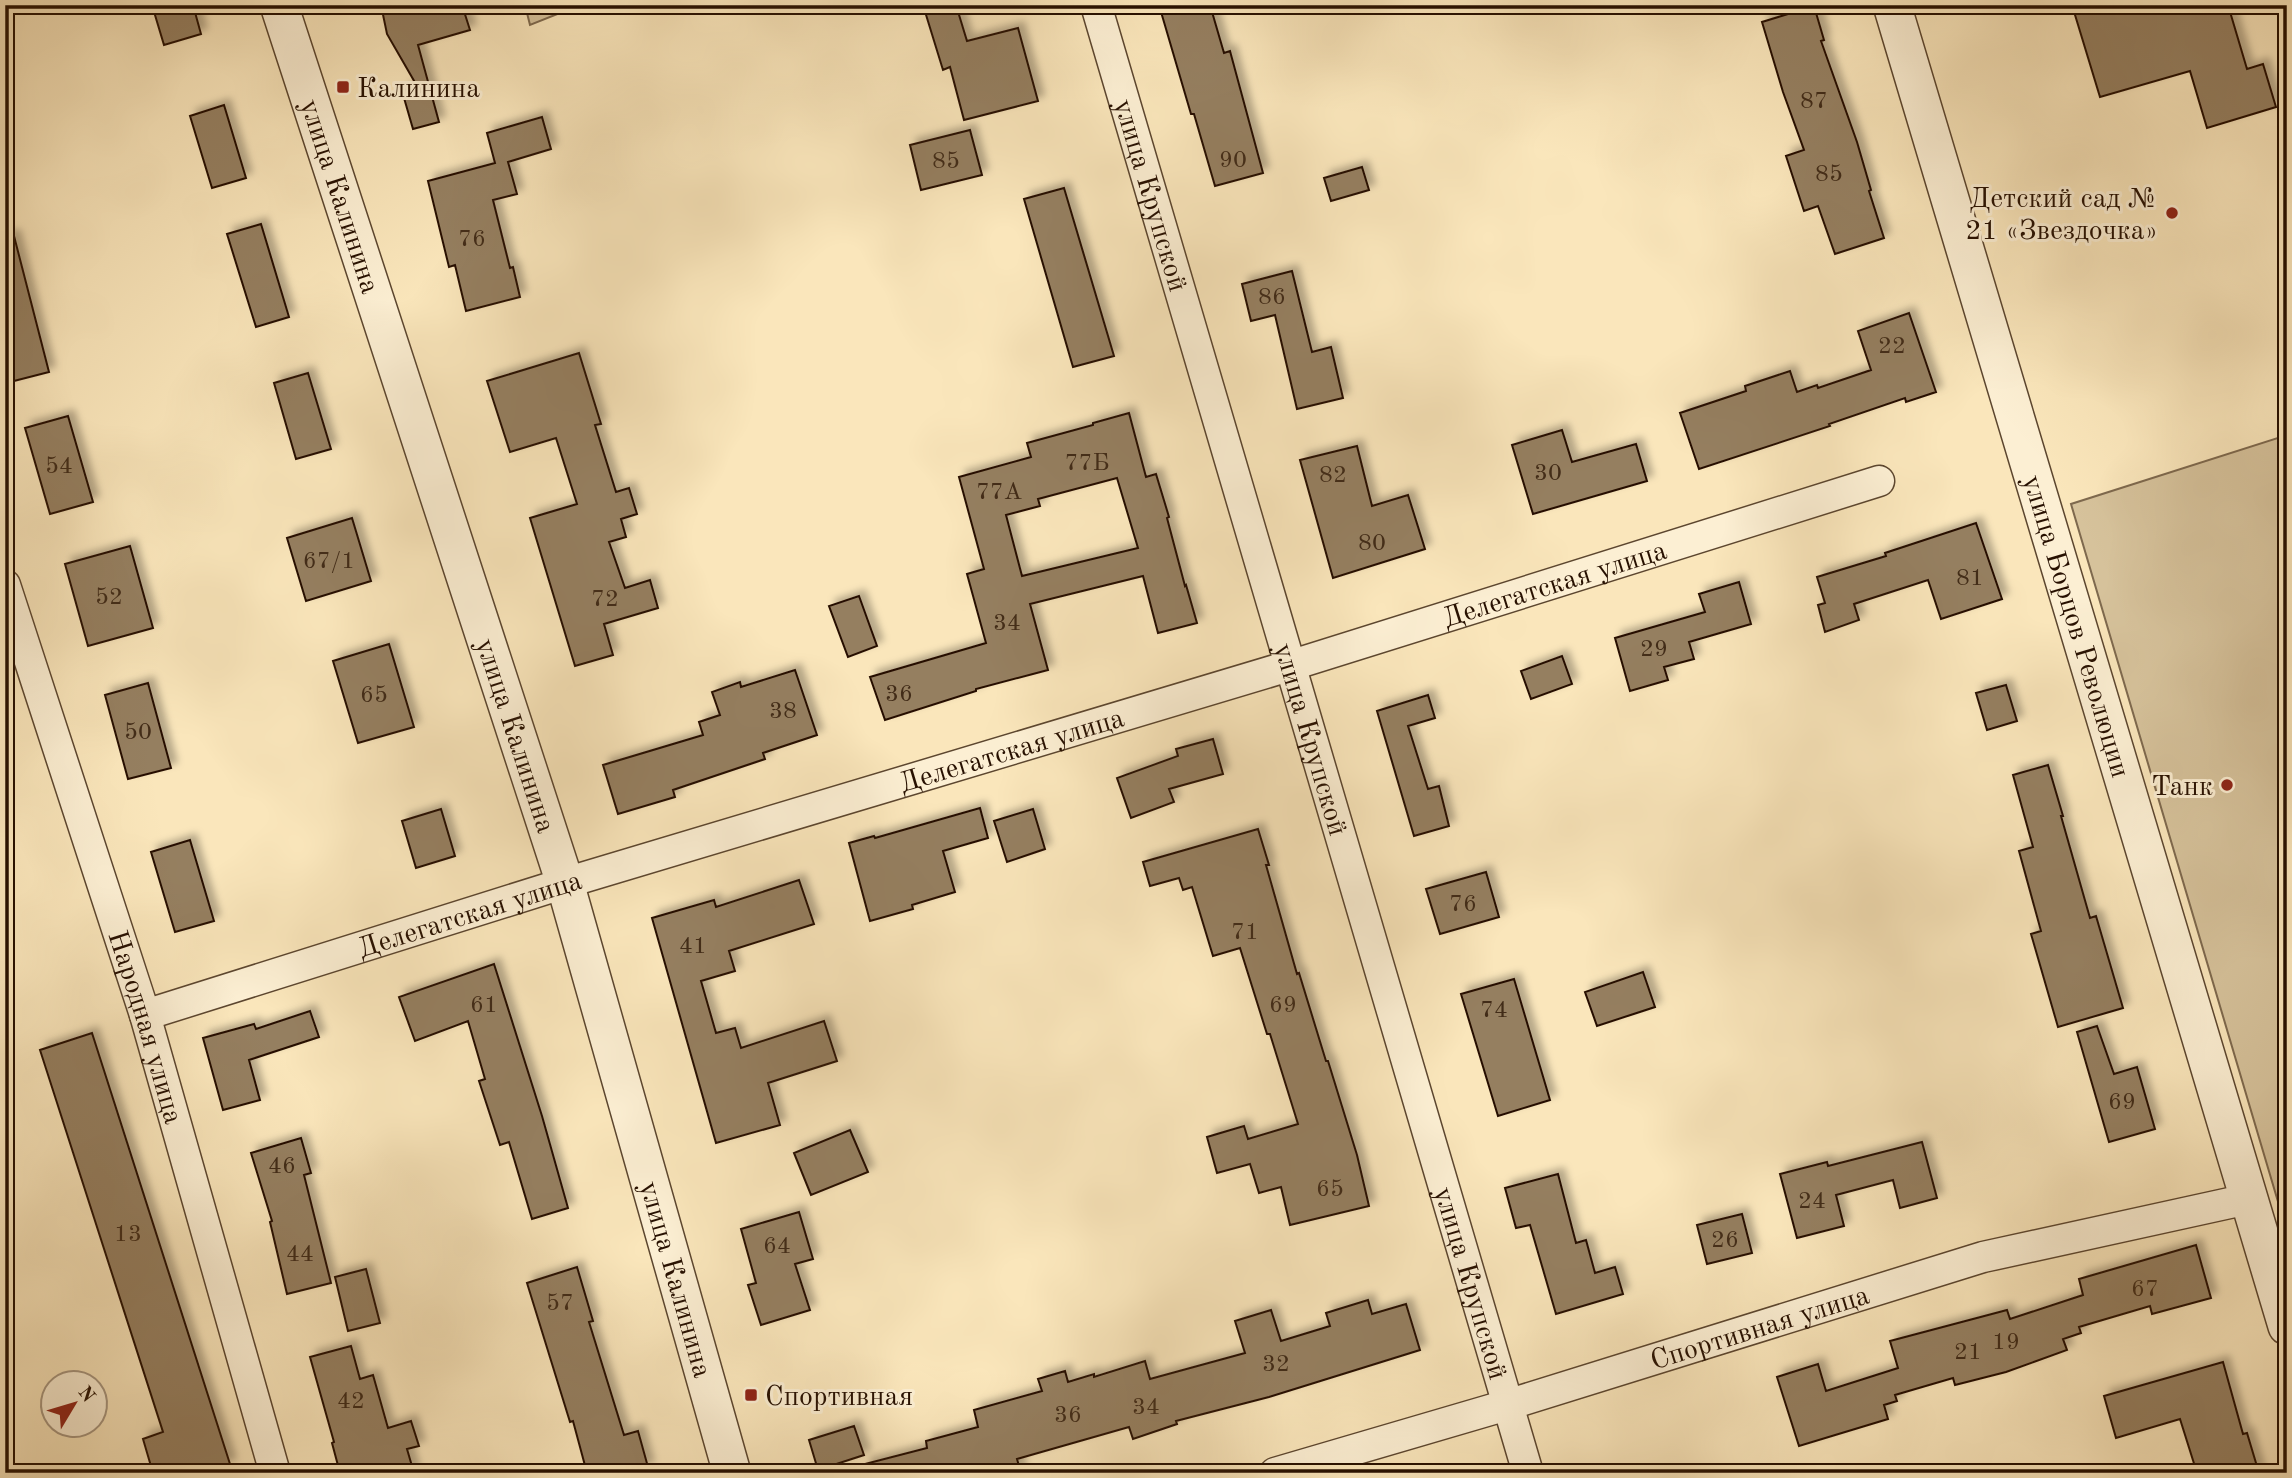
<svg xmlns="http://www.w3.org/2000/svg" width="2292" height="1478" viewBox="0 0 2292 1478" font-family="'Old Standard TT',serif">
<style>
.green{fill:#d6c29b;stroke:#7e694e;stroke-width:2}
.building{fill:#957f61;stroke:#271000;stroke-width:2;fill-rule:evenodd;filter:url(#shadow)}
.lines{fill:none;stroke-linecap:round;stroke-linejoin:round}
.minor-casing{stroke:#5c462f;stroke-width:33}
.tertiary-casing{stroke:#5c462f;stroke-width:40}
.minor{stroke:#fcefd3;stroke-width:30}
.tertiary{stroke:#fcefd3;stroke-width:37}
.poi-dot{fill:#8f2418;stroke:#fcefd3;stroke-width:2.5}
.labels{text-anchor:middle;stroke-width:6;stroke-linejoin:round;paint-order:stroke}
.number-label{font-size:24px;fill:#422c18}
.poi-label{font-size:28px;fill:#271000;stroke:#fcefd3;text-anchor:start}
.street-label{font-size:28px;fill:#271000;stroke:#fcefd3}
</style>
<defs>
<filter id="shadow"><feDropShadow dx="6" dy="-6" stdDeviation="3.5" flood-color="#0004"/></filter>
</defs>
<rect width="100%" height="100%" fill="#fae6bb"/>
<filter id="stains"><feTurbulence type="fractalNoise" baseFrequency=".00286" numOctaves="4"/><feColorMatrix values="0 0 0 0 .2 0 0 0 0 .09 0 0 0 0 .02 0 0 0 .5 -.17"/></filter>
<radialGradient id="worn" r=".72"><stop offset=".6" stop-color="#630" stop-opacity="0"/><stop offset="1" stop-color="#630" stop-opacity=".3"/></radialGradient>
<path class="green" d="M525,5h55l-50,20z
M2287,435v797l-216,-728z"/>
<path class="building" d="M152,5h41l8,29 -37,11z
M381,5h81l8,25 -52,15 21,77 -26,7 -11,-38 15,-5 -30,-52z
M923,5h33l11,36 51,-13 20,73 -74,19 -14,-53 -7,3z
M1159,5h51l14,48 6,-2 33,122 -48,13 -21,-72h-3z
M2072,5h156l19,64 16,-5 13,43 -69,21 -17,-57 -90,26z
M1814,6l10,34 -3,1 36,101 14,48 -2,1 15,47 -49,16 -17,-48 -14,5 -18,-55 18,-6 -21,-58 -21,-70z
M224,105l22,73 -34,10 -22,-72z
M542,117l9,32 -43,13 9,32 -24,6 17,68 3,-1 7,30 -54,14 -11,-46 -6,2 -21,-86 67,-18 -8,-30z
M970,130l12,45 -61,15 -11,-45z
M1362,167l7,23 -38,11 -7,-23z
M1064,188l50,168 -41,11 -49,-168z
M261,224l28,93 -33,10 -29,-93z
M14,236l35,136 -39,10 -5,-20v-125z
M1292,271l20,81 19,-5 12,51 -46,11 -22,-94 -24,6 -9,-37z
M1909,313l27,79 -30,10 -1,-4 -76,26 1,2 -131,43 -19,-56 66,-22 -1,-5 45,-15 7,21 20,-7 1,3 53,-18 -13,-39z
M579,353l22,71 -6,1 21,67 13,-4 8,26 -16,5 5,18 -17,5 16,46 25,-8 8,28 -54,16 9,31 -38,11 -45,-148 47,-14 -21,-66 -46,14 -23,-71z
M308,373l23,76 -35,10 -22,-76z
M1129,413l17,64 10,-3 13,43 -2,1 18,68 1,-1 11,38 -39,10 -15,-57 -113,28 18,66 -72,19v2l-91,29 -15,-43 116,-34 -19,-69 17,-5 -25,-92 72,-20 -4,-14 66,-18v-2zM1117,478l21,70 -116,28 -16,-61 34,-9 -2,-7z
M68,416l25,86 -43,12 -25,-86z
M1562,430l10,32 64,-18 11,37 -114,33 -21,-69z
M1357,446l15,60 36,-11 17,54 -92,29 -33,-118z
M352,518l19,63 -65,20 -19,-63z
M1976,523l26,76 -61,20 -13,-39 -74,24 5,16 -34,12 -7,-27 7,-2 -8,-26 69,-21 -1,-3z
M130,546l23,82 -65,18 -23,-82z
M1739,582l12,42 -62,18 5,17 -30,8 4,13 -38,11 -15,-53 90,-26 -6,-18z
M859,596l18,50 -29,11 -19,-51z
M389,644l25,83 -56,16 -25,-82z
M1562,656l10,28 -41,15 -10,-28z
M795,670l22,65 -54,18 2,6 -92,31 2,7 -57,17 -15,-49 100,-30 -4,-13 21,-7 -8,-23 28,-10 1,5z
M148,683l23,85 -43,11 -23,-84z
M2006,685l11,36 -30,9 -11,-37z
M1428,695l7,23 -27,8 20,63 11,-3 10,40 -35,10 -37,-125z
M1213,739l10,35 -54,15 5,13 -43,16 -14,-40 61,-22 -2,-7z
M2048,765l15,51h-2l29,102 6,-2 27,92 -65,19 -27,-93 10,-3 -22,-80 14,-4 -20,-72z
M980,808l8,30 -45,13 12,41 -43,13 1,4 -43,12 -21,-78 25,-7 1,2z
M441,809l14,47 -39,12 -14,-47z
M1033,809l12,40 -38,13 -13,-41z
M1258,829l11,36h-3l31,109 2,-1 27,88h2l29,94 12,51 -79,19 -9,-38 -22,6 -9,-29 -33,9 -10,-36 37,-11 4,13 50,-15 -28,-90h-3l-27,-86 -27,8 -21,-69 -9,3 -4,-12 -29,8 -7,-24z
M190,840l24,81 -39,11 -24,-80z
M1486,872l13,45 -59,17 -14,-45z
M799,880l15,44 -85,27 6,20 -34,10 15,52 19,-5 6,20 83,-27 13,40 -69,22 12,42 -64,18 -64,-225 62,-18 2,7z
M494,964l48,152 26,92 -36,11 -23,-77 -9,3 -21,-64 6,-2 -17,-58 -53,20 -16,-44z
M1643,972l12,35 -58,19 -12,-34z
M1514,979l36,121 -52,16 -37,-122z
M310,1011l9,26 -70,23 11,40 -37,10 -20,-72 51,-14 2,5z
M2097,1026l17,48 23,-7 18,62 -46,13 -32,-110z
M92,1033l138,431 -27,9h-50l-10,-34 20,-7 -123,-382z
M850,1130l18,42 -57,23 -17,-42z
M301,1138l10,35 -7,2 27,108 -44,11 -17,-72 2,-1 -21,-68z
M1922,1142l15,56 -37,10 -7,-28 -57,15 8,31 -47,12 -17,-64 47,-12 1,4z
M1558,1174l18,69 10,-3 9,33 20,-6 8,27 -67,20 -26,-89 -14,3 -11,-40z
M799,1212l14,47 -18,5 15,46 -49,15 -13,-40 8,-2 -15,-54z
M1742,1214l10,39 -45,11 -10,-39z
M2196,1245l15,53 -59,16 -2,-8 -71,21 2,6 -18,6 4,11 -61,22 -51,13 -2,-7 -58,17 2,6 -13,4 4,14 -89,27 -22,-69 41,-13 8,27 72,-23 -8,-27 117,-31 3,9 73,-24 -4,-16z
M577,1267l16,54 -4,1 35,113 14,-4 10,36 -21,6h-40l-14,-52 -3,1 -43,-139z
M366,1269l14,54 -32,8 -13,-54z
M1368,1300l4,14 34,-10 14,46 -151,47 -93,24 1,3 -44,15 -4,-12 -112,32 4,14h-155l-1,-9 62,-16 -1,-7 52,-14 -4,-17 68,-19 -4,-12 27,-8 3,11 26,-8v3l51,-16 5,18 95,-26 -10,-32 36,-11 10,31 49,-15 -4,-13z
M351,1346l9,33 13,-4 15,53 23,-7 8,25 -12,3 7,24h-74l-8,-30 2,-1 -24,-85z
M2223,1362l20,72 4,-1 12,40h-62l-17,-54 -64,19 -12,-42z
M854,1426l10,29 -46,15 -9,-30z"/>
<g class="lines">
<g class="minor-casing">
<g id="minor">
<path id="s1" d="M1096,5l432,1468"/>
<path id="s2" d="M5,585l140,430 130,458"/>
<path id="s3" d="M145,1015l420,-132 724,-217 590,-185"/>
<path id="s4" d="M1275,1473l232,-68 476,-148 265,-58"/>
</g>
</g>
<g class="tertiary-casing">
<g id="tertiary">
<path id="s5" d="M279,5l286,878 167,590"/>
<path id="s6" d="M1892,5l395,1321"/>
</g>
</g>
<use href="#minor" class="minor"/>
<use href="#tertiary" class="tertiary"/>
</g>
<g class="poi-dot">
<rect x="336" y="80" width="14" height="14" rx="3.5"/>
<circle cx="2172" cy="213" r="7"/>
<circle cx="2227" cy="785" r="7"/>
<rect x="744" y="1388" width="14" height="14" rx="3.5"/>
</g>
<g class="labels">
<g class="number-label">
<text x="1814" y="108">87</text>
<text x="1233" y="167">90</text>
<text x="946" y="168">85</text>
<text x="1829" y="181">85</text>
<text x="472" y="246">76</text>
<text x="1272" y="304">86</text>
<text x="1892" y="353">22</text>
<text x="1087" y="470">77Б</text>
<text x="59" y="473">54</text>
<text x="1548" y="480">30</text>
<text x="1333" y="482">82</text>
<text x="999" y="499">77А</text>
<text x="1372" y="550">80</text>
<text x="329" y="568">67/1</text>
<text x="1970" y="585">81</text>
<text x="109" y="604">52</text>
<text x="605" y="606">72</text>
<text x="1007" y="630">34</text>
<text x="1654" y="656">29</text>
<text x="899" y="701">36</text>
<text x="374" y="702">65</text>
<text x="783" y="718">38</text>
<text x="138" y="739">50</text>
<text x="1463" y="911">76</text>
<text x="1245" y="939">71</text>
<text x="693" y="953">41</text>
<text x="484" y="1012">61</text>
<text x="1283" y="1012">69</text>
<text x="1494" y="1017">74</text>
<text x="2122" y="1109">69</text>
<text x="282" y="1173">46</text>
<text x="1330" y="1196">65</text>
<text x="1812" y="1208">24</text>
<text x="128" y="1241">13</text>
<text x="1725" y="1247">26</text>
<text x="777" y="1253">64</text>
<text x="300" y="1261">44</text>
<text x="2145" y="1296">67</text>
<text x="560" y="1310">57</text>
<text x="2006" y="1349">19</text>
<text x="1968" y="1359">21</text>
<text x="1276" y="1371">32</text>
<text x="351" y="1408">42</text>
<text x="1146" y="1414">34</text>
<text x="1068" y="1422">36</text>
</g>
<g class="poi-label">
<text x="357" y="97">Калинина</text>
<text x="2158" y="207" text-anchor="end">Детский сад №<tspan x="2158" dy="32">21 «Звездочка»</tspan></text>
<text x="2213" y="795" text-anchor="end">Танк</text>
<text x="765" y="1405">Спортивная</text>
</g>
<g class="street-label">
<text dy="10" stroke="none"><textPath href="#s1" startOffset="198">улица Крупской</textPath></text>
<text dy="10" stroke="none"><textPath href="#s5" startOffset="201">улица Калинина</textPath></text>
<text dy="10" stroke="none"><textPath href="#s3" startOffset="1474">Делегатская улица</textPath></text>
<text dy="10" stroke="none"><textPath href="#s6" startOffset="648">улица Борцов Революции</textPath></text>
<text dy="10" stroke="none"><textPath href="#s5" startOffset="768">улица Калинина</textPath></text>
<text dy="10" stroke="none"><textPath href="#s1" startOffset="765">улица Крупской</textPath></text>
<text dy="10" stroke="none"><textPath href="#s3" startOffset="906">Делегатская улица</textPath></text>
<text dy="10" stroke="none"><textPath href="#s3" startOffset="340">Делегатская улица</textPath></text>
<text dy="10" stroke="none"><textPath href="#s2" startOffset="464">Народная улица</textPath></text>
<text dy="10" stroke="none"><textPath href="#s5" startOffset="1335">улица Калинина</textPath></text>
<text dy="10" stroke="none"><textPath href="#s1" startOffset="1332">улица Крупской</textPath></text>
<text dy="10" stroke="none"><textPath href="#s4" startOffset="506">Спортивная улица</textPath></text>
</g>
</g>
<rect width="2292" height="1478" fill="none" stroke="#fae6bb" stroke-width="28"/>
<rect x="7" y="7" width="2278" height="1464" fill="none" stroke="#271000" stroke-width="3.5"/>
<rect x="14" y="14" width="2264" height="1450" fill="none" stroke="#271000" stroke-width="2"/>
<g transform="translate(74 1404) rotate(52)"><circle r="33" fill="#fcefd3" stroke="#a7967f" stroke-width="2"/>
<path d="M0-5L12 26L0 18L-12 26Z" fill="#8f2418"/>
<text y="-10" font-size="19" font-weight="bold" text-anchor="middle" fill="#271000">N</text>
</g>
<rect width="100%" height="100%" filter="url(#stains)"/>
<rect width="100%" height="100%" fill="url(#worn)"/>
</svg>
